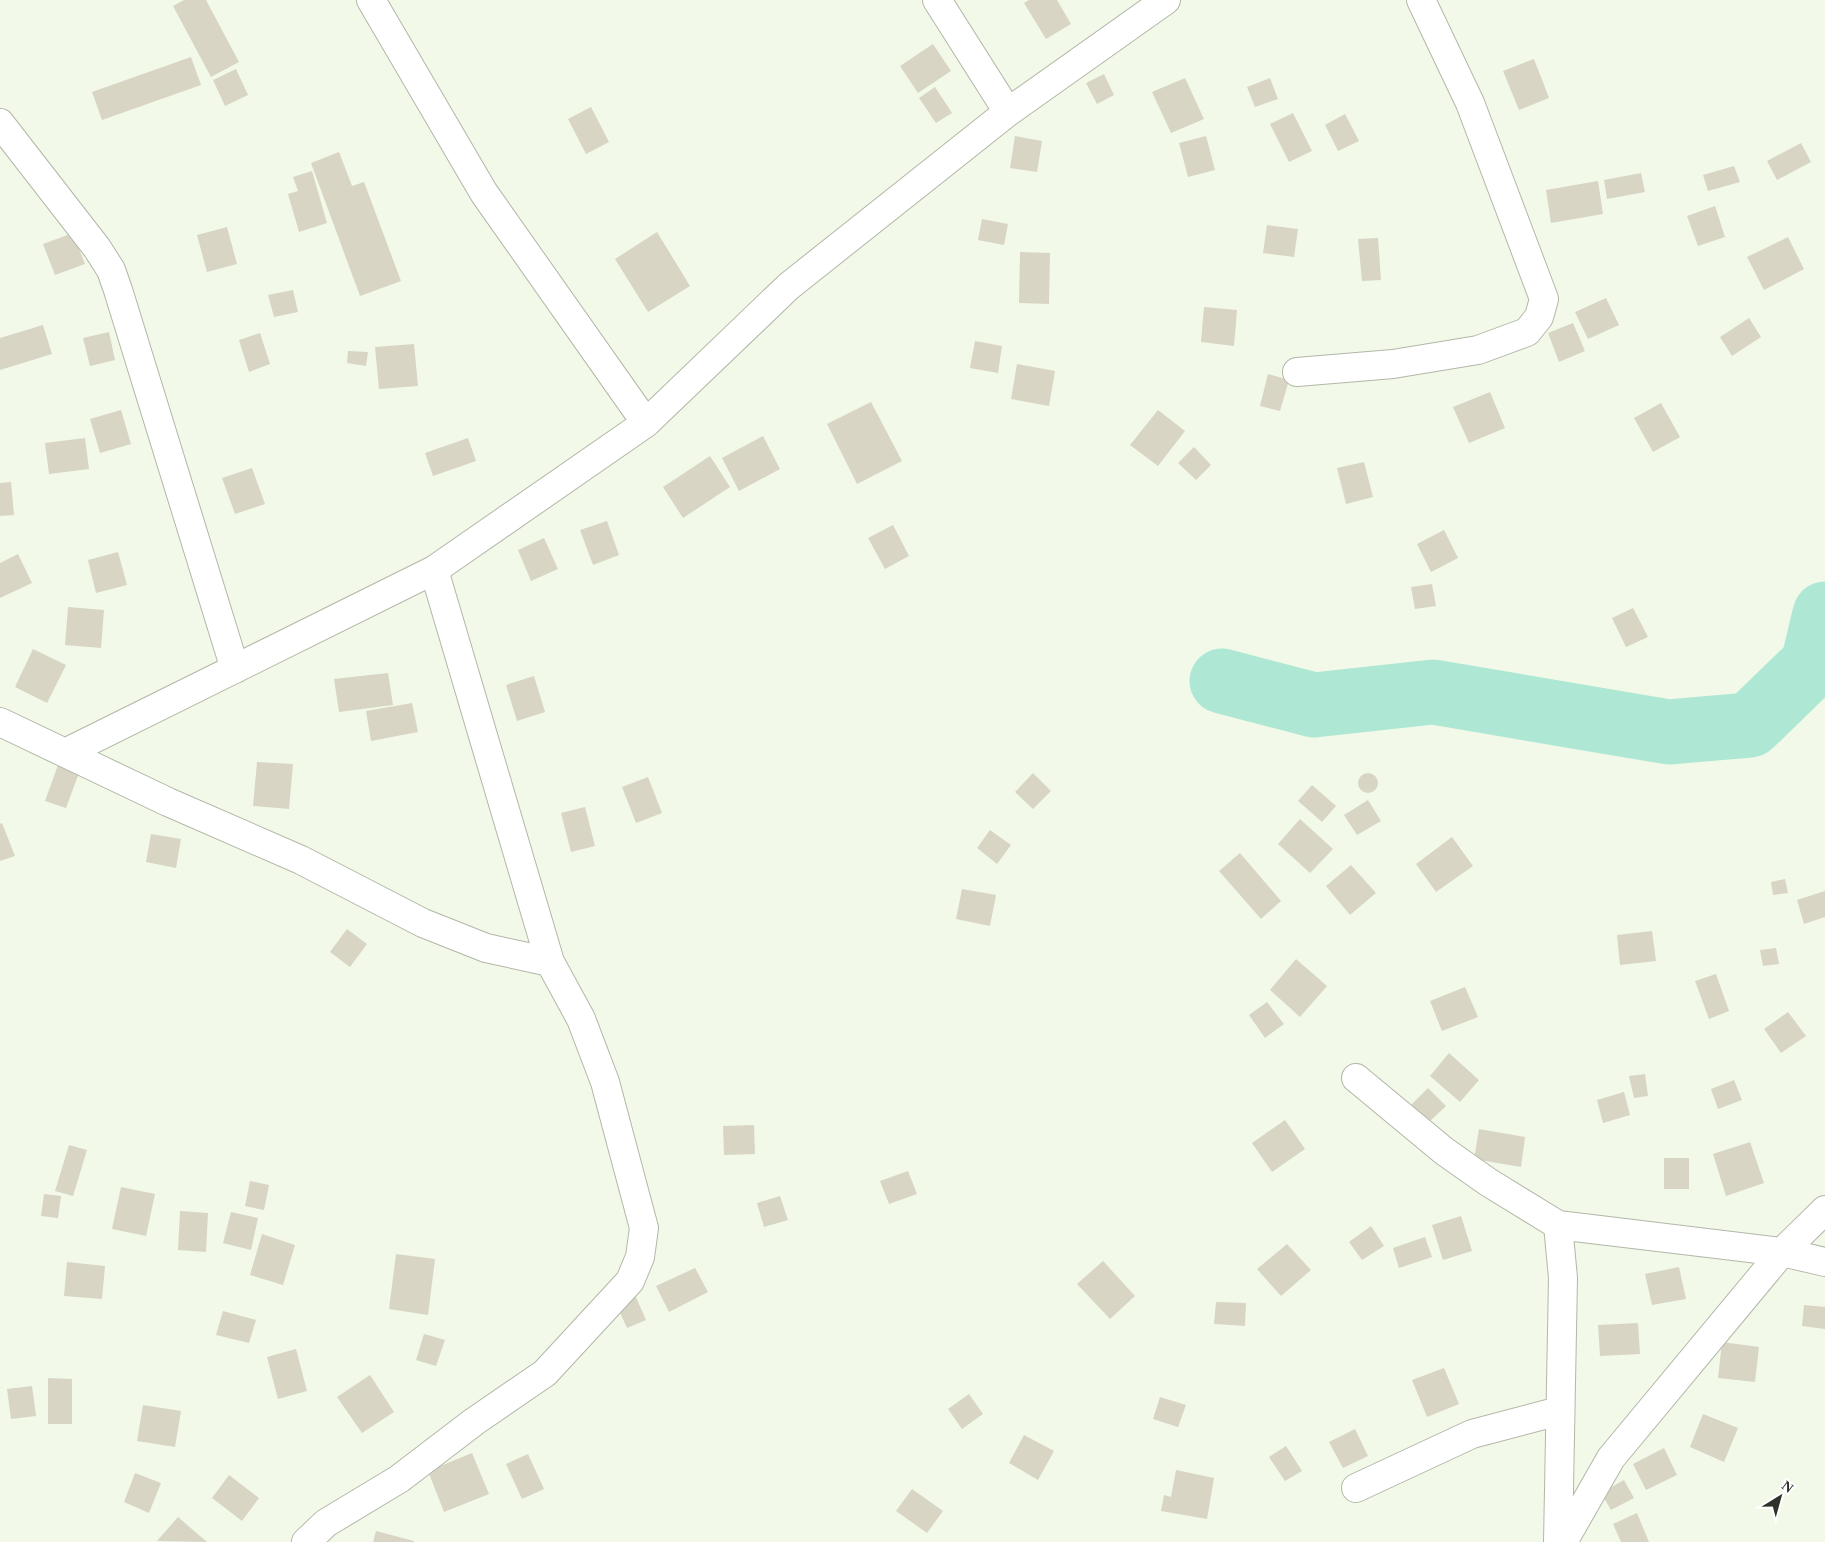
<svg xmlns="http://www.w3.org/2000/svg" width="1825" height="1542" viewBox="0 0 1825 1542" font-family="Georgia,serif">
<style>
.lines{fill:none;stroke-linecap:round;stroke-linejoin:round}
.river{stroke:#aee8d5;stroke-width:65}
.building{fill:#d8d5c5}
.minor-casing{stroke:#b2b7a8;stroke-width:30}
.minor{stroke:#fff;stroke-width:28}
</style>
<rect width="100%" height="100%" fill="#f2f9e8"/>
<g class="lines">
<path class="river" d="M1222,681l92,24 119,-13 236,40 81,-7 63,-61 12,-50"/>
</g>
<path class="building" d="M184,0h22l33,62 -28,15 -38,-71z
M1029,0h28l14,24 -25,15 -22,-36z
M933,44l18,27 -33,22 -18,-27z
M191,57l10,28 -99,35 -10,-28z
M1534,59l15,39 -30,12 -16,-39z
M236,69l12,26 -23,11 -12,-26z
M1104,74l10,21 -17,9 -11,-21z
M1185,78l19,41 -33,14 -19,-41z
M1270,78l8,21 -23,8 -8,-20z
M935,87l17,26 -16,10 -17,-25z
M591,107l18,35 -23,12 -18,-35z
M1293,113l19,38 -23,11 -19,-38z
M1345,114l14,27 -21,10 -13,-26z
M1015,136l27,5 -5,31 -27,-4z
M1206,136l9,34 -27,7 -9,-34z
M1801,143l10,19 -34,18 -10,-19z
M339,152l13,34 12,-4 37,99 -41,15 -49,-133z
M1734,166l6,16 -32,9 -5,-16z
M312,171l15,52 -28,9 -11,-38 10,-3 -5,-14z
M1641,173l4,19 -38,7 -3,-19z
M1598,181l5,33 -52,9 -5,-33z
M1715,206l10,31 -27,9 -11,-30z
M982,219l26,5 -4,21 -26,-5z
M1267,225l31,4 -4,28 -31,-4z
M227,227l10,37 -30,8 -10,-37z
M657,232l33,54 -42,26 -33,-53z
M73,233l12,31 -30,11 -12,-31z
M1788,237l16,32 -40,21 -17,-33z
M1378,238l3,42 -19,1 -4,-42z
M1020,252l30,1 -1,51 -30,-1z
M293,290l5,22 -24,5 -6,-22z
M1606,298l13,27 -31,14 -13,-27z
M1204,307l33,3 -3,36 -33,-4z
M1749,318l12,19 -29,19 -12,-19z
M1573,323l12,28 -26,11 -11,-29z
M43,325l9,29 -52,16v-32z
M109,332l6,28 -25,6 -7,-28z
M260,333l10,31 -21,8 -10,-32z
M975,341l27,5 -4,27 -28,-5z
M414,344l4,42 -39,3 -4,-42z
M348,351l20,1 -2,14 -19,-3z
M1017,364l38,7 -6,35 -38,-7z
M1268,374l21,6 -9,31 -20,-5z
M1490,392l15,36 -36,15 -16,-36z
M871,402l31,59 -45,23 -30,-60z
M1661,403l19,34 -27,15 -19,-34z
M121,410l10,34 -31,9 -10,-34z
M1158,410l27,21 -27,35 -28,-21z
M763,436l17,33 -41,22 -17,-33z
M85,438l4,31 -40,5 -4,-31z
M468,438l8,23 -43,15 -8,-23z
M1194,447l17,18 -15,15 -18,-17z
M710,456l20,31 -47,31 -20,-31z
M1364,462l9,35 -27,7 -9,-36z
M252,468l13,36 -30,10 -13,-36z
M11,482l3,33 -14,1v-33z
M607,521l12,34 -26,10 -13,-35z
M893,525l16,31 -24,13 -17,-31z
M1444,530l14,28 -27,14 -14,-28z
M544,538l14,31 -27,12 -13,-31z
M118,552l9,33 -31,8 -8,-33z
M18,554l14,29 -32,15v-35z
M1432,584l4,22 -21,3 -4,-22z
M68,607l36,3 -3,38 -36,-3z
M1633,608l15,29 -22,10 -14,-29z
M33,649l33,16 -19,38 -32,-16z
M388,673l5,32 -54,7 -5,-33z
M534,676l11,36 -28,9 -11,-36z
M412,703l6,29 -47,9 -5,-30z
M257,762l36,2 -4,45 -36,-3z
M58,765l21,8 -13,35 -21,-7z
M1033,773l18,18 -18,18 -18,-17z
M1358 783a10 10 0 1 1 20 0a10 10 0 1 1-20 0Z
M648,777l14,36 -26,10 -14,-36z
M1312,785l24,21 -14,16 -24,-21z
M1368,800l13,21 -24,14 -13,-20z
M585,807l10,39 -24,6 -10,-39z
M1300,819l33,30 -23,24 -32,-29z
M2,823l13,33 -15,5v-37z
M990,830l21,15 -14,19 -20,-16z
M151,834l30,5 -5,29 -30,-6z
M1452,837l21,29 -37,26 -20,-28z
M1240,853l41,48 -20,18 -42,-48z
M1351,865l25,28 -26,22 -24,-29z
M1785,879l3,14 -15,2 -2,-13z
M962,889l34,6 -6,31 -34,-7z
M1825,891v26l-21,7 -7,-24z
M347,929l20,15 -17,23 -20,-15z
M1652,931l4,30 -36,4 -3,-30z
M1776,948l3,16 -16,2 -3,-16z
M1296,959l31,27 -27,31 -30,-27z
M1716,974l13,37 -20,8 -14,-38z
M1465,987l13,30 -36,14 -12,-30z
M1267,1002l17,22 -19,14 -16,-23z
M1788,1012l18,24 -25,17 -17,-24z
M1449,1053l30,27 -19,22 -30,-26z
M1645,1074l3,22 -14,2 -5,-22z
M1734,1080l8,20 -24,9 -7,-20z
M1428,1088l18,18 -19,18 -18,-17z
M1624,1092l6,23 -27,8 -6,-23z
M1285,1120l20,29 -33,23 -20,-29z
M754,1125l1,29 -31,1 -1,-29z
M1479,1129l46,8 -4,30 -47,-8z
M1750,1142l14,41 -38,13 -13,-42z
M69,1145l18,5 -14,46 -18,-5z
M1664,1158h25v31h-25z
M908,1171l9,23 -28,10 -9,-23z
M250,1181l19,4 -5,25 -19,-4z
M121,1187l34,7 -9,42 -34,-7z
M44,1194l17,2 -3,22 -17,-2z
M780,1196l8,24 -24,7 -7,-24z
M180,1211l28,2 -2,39 -28,-2z
M231,1212l27,6 -7,32 -28,-7z
M1461,1216l11,35 -29,9 -11,-35z
M1371,1226l13,20 -22,14 -13,-18z
M262,1234l33,11 -12,40 -33,-10z
M1425,1237l7,20 -33,11 -6,-20z
M1287,1244l24,26 -30,26 -24,-27z
M396,1254l39,5 -7,56 -39,-6z
M1103,1261l32,35 -25,23 -33,-35z
M67,1262l38,4 -3,33 -38,-3z
M1679,1267l7,32 -34,6 -7,-31z
M695,1268l13,24 -39,20 -13,-26z
M635,1295l11,25 -19,8 -11,-24z
M1216,1302l30,1 -1,23 -31,-2z
M1804,1305l21,2v22l-23,-3z
M223,1311l33,9 -7,23 -33,-8z
M1638,1323l2,31 -40,2 -2,-31z
M424,1334l21,6 -9,26 -20,-6z
M1722,1342l37,5 -4,35 -37,-4z
M296,1349l11,42 -29,8 -11,-42z
M1444,1368l15,36 -32,13 -15,-37z
M370,1375l24,37 -32,21 -25,-36z
M48,1378l24,1v45h-24z
M32,1386l4,30 -25,3 -4,-30z
M969,1394l14,20 -21,15 -14,-20z
M1160,1397l26,8 -8,22 -25,-8z
M143,1405l38,6 -6,36 -38,-6z
M1703,1414l35,14 -14,34 -34,-15z
M1355,1429l13,27 -25,12 -14,-26z
M1024,1435l30,16 -16,29 -29,-17z
M1286,1446l16,25 -17,10 -16,-24z
M1664,1448l13,27 -31,15 -13,-26z
M472,1453l17,41 -45,18 -16,-41z
M528,1454l16,35 -22,10 -16,-35z
M1176,1470l38,8 -7,41 -46,-8 3,-16 7,2z
M135,1473l26,10 -12,30 -25,-11z
M229,1475l30,23 -17,23 -30,-23z
M1624,1480l10,18 -23,12 -10,-17z
M912,1489l31,22 -16,22 -31,-22z
M1637,1513l12,29h-28l-8,-18z
M178,1517l29,25 -50,-1z
M376,1531l38,10v1h-41z"/>
<g class="lines">
<g class="minor-casing">
<path id="minor" d="M371,0l113,193 162,230
M937,0l71,112
M0,123l97,125 14,22 7,20 117,379
M1297,372l96,-8 85,-14 49,-18 12,-15 5,-18 -9,-24 -65,-172 -49,-103
M434,570l116,392
M0,722l168,80 133,58 122,63 63,25 64,14 31,57 24,63 39,146 -4,29 -10,24 -85,92 -70,48 -76,58 -73,44 -20,19
M65,753l369,-183 212,-147 143,-137 219,-174 158,-112
M1356,1078l88,73 44,31 70,43
M1356,1488l116,-54 87,-23
M1558,1542l5,-264 -5,-53 224,27 43,10
M1563,1542l48,-84 171,-206 43,-42"/>
</g>
<use href="#minor" class="minor"/>
</g>
<g transform="translate(1780 1497) rotate(37)" stroke="#ffffff" stroke-width="4" paint-order="stroke">
<path d="M0-4L9 19L0 12L-9 19Z" fill="#2f322c"/>
<text y="-8" font-size="14" font-weight="bold" text-anchor="middle" fill="#2f322c">N</text>
</g>
</svg>
